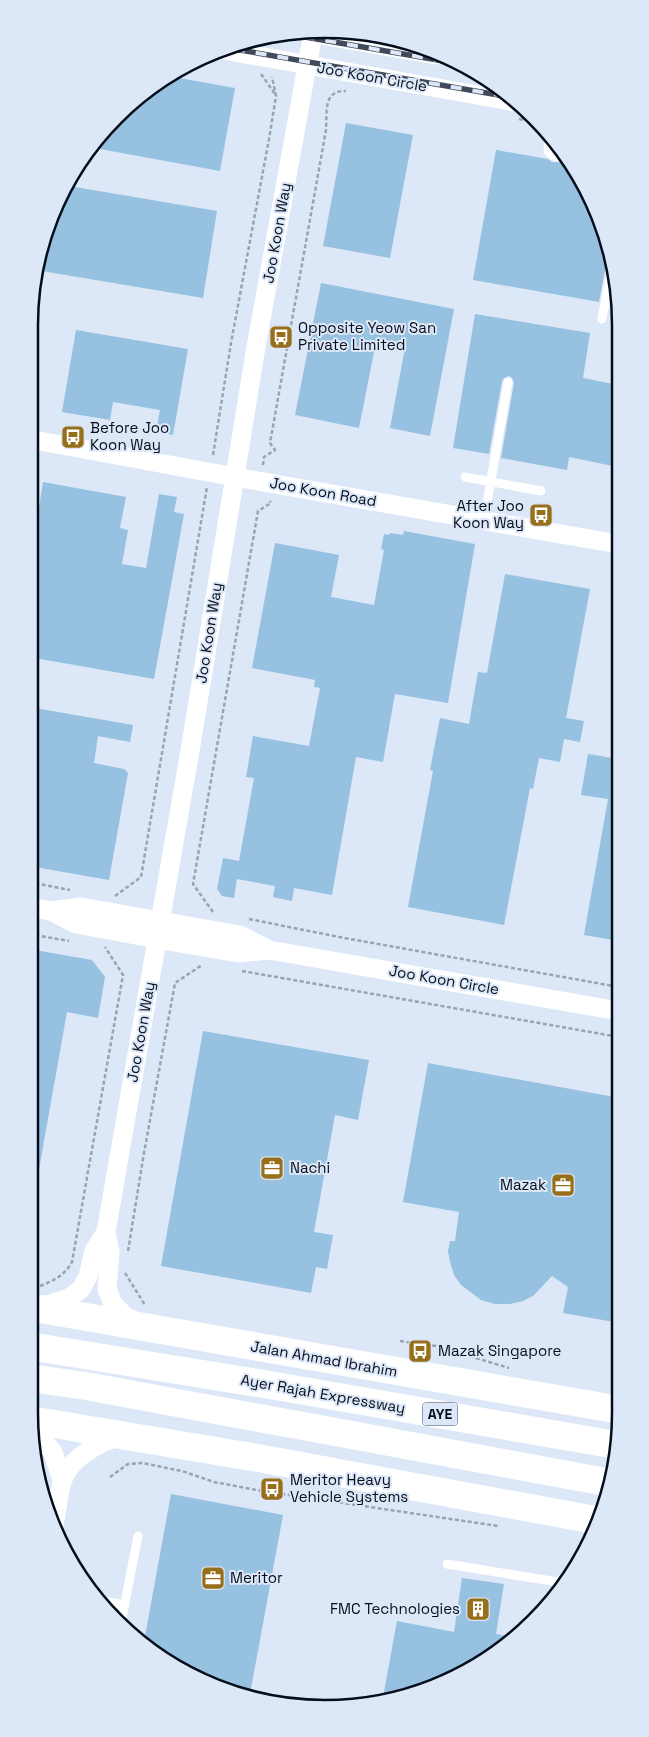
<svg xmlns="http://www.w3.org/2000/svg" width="649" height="1737" viewBox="0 0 649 1737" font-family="'Space Grotesk',sans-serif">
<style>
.building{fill:#96c1e0}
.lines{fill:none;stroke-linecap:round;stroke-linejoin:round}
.path{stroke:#99a3b2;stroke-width:2.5;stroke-dasharray:4 2.5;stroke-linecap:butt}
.lane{stroke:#fff;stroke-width:9}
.street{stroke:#fff;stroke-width:19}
.primary{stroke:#fff;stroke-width:28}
.highway{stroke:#fff;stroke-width:28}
.rail-casing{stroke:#424a59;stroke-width:5.5}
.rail{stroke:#dce7f7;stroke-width:4;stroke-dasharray:11;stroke-linecap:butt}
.labels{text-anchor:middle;stroke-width:4;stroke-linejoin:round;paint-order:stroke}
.shield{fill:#dce7f7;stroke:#464f5e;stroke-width:1}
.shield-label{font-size:14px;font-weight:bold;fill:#060e1c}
.street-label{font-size:15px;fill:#060e1c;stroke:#dce7f7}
.poi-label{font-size:15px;fill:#060e1c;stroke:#dce7f7;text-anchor:start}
.rim{fill:none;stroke:#060e1c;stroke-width:2.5}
</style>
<rect width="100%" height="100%" fill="#dce7f7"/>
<path class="building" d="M168,76l67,12 -15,83 -131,-24z
M346,123l67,12 -23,123 -67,-12z
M496,150l52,9 4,3 17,1 21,31 20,66 -4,5 -7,37 -126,-22z
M69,186l148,25 -14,87 -167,-28 3,-22z
M616,279l2,7v20l-7,-1z
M321,283l133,26 -24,127 -40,-8 15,-80 -29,-6 -17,86 -64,-13z
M475,314l115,19 -7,45 35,7v56l-5,25 -44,-9 -2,13 -66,-12 13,-75 -2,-5 -3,-2 -5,2 -2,3 -13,73 -36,-6z
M76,330l112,19 -15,86 -17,-3 4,-22 -47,-8 -3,18 -48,-8z
M43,482l83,15 -6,31 8,2 -6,34 24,4 13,-74 18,3 -3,15 10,2 -30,165 -125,-22v-137l1,-8 8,2z
M404,531l71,13 -27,159 -53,-9 -12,68 -27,-5 -24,138 -38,-7 -2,13 -10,-2 -9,-2 2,-11 -38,-7 -3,19 -12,-2 -5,-7 6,-31 16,3 15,-83 -8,-1 7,-41 56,10 11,-58 -6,-1 1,-7 -63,-12 23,-125 64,12 -8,42 43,8 10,-55 -3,-1 3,-15 5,1 1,-2 13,2z
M505,574l85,15 -24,129 18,3 -4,21 -16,-3 -4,23 -21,-4 -6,31 -3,-1 -26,137 -96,-18 25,-136 -3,-1 10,-52 29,6 9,-52 9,1z
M29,707l104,18 -3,17 -32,-6 -4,27 30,6 4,4 -19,107 -80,-14z
M588,754l31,5v182l-35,-6 24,-136 -27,-4z
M29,949l63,11 13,17 -7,41 -31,-6 -32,180 -6,-1z
M203,1031l166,29 -11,60 -23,-5 -21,117 19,3 -6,34 -11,-2 -5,26 -150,-27z
M428,1063l192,35v225l-57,-10 5,-26 -16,-11 -19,20 -10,5 -13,3h-15l-14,-4 -20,-15 -7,-10 -4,-13 -2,-11 2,-10h5l4,-29 -56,-10z
M171,1494l112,21 -33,179 -73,-25 -33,-27z
M462,1578l42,6 -8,50 16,3 -23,22 -107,44 15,-82 57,11z"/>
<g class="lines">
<path class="path" d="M203,59l13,3
M261,74l14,20
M519,119l20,4
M213,455l18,-112 38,-204 7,-43 -4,-19
M263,465l1,-8 11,-7 -5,-7 56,-313c1,-18 -3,-40 20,-39
M29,882l41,8
M115,896l26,-19 66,-390
M213,912l-20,-28 65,-373 13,-8 -1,-2
M249,919l90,18 280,50
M29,934l40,7
M242,971l377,66
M128,1251l16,-98 31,-170 27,-18
M125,1273l20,32
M40,1286c13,-5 25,-11 32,-24l51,-287 -18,-28
M400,1341l36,5 73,22
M110,1477l18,-13 14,-1 40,8 32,11 48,9v-7
M262,1491l236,35"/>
<path class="lane" d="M550,134l-2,17 5,5 13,2
M602,319l10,-53
M465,477l76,14
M484,520l24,-138
M614,543l4,-25
M447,1564l117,19
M98,1600l27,5
M121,1623l17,-87"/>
<path class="street" d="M308,33l129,22
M229,51l287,51
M29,439l206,38 383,67
M29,907l22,4 30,-4 159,28 29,15
M51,911l25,13 81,15 81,14 31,-3 350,61
M41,1307l28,-9 12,-9 7,-13 6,-25 12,-19
M137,1322l-11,-5 -13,-13 -6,-15 3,-36 -4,-21 85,-487 65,-398 57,-314
M31,1427l22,25 9,28
M54,1525c3,-14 4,-29 8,-43 7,-23 35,-39 56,-45"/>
<path class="primary" d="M29,1307l591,103
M30,1420l228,38 337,62"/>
<path class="highway" d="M29,1346l235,38 352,61
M29,1378l57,8 525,97"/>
<g class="rail-casing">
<path id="rail" d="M282,33l173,30
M234,49l276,48"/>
</g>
<use href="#rail" class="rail"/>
</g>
<defs>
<g id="bus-square" transform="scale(1.25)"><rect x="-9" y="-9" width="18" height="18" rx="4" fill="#976e1a" stroke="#dce7f7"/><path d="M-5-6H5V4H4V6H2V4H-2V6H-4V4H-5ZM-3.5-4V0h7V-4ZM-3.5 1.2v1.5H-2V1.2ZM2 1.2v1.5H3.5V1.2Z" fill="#fff"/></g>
<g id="office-square" transform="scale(1.25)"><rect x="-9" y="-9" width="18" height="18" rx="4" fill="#976e1a" stroke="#dce7f7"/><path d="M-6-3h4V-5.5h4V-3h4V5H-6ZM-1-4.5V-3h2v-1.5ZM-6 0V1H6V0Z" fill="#fff"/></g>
<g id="building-square" transform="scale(1.25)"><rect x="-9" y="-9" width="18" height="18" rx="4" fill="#976e1a" stroke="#dce7f7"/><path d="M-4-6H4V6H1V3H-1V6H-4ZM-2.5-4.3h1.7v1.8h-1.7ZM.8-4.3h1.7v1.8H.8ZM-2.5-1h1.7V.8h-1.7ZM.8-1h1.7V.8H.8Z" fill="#fff"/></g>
</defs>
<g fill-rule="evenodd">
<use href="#bus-square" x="281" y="337"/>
<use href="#bus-square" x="73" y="437"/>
<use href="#bus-square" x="541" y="515"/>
<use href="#office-square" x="272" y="1168"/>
<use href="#office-square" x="563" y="1185"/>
<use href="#bus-square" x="420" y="1351"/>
<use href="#bus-square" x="272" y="1489"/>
<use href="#office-square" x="213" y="1578"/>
<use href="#building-square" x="478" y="1609"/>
</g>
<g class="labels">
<rect class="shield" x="422.5" y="1402.5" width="35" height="23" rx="4"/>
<g class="shield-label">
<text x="440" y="1419">AYE</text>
</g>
<g class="street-label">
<text transform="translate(372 77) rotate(10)" y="5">Joo Koon Circle</text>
<text transform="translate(277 233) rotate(-80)" y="5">Joo Koon Way</text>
<text transform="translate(323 492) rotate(10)" y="5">Joo Koon Road</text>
<text transform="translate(209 633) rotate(-81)" y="5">Joo Koon Way</text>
<text transform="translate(444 980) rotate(10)" y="5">Joo Koon Circle</text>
<text transform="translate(141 1032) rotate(-80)" y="5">Joo Koon Way</text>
<text transform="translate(324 1359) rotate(10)" y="5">Jalan Ahmad Ibrahim</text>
<text transform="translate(323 1394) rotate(10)" y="5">Ayer Rajah Expressway</text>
</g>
<g class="poi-label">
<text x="298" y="333">Opposite Yeow San<tspan x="298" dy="17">Private Limited</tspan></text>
<text x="90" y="433">Before Joo<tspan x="90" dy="17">Koon Way</tspan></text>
<text x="524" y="511" text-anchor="end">After Joo<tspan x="524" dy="17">Koon Way</tspan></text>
<text x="290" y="1173">Nachi</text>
<text x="546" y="1190" text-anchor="end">Mazak</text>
<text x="438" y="1356">Mazak Singapore</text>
<text x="290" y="1485">Meritor Heavy<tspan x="290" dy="17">Vehicle Systems</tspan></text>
<text x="230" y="1583">Meritor</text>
<text x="460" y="1614" text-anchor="end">FMC Technologies</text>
</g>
</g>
<path d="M0 0H649V1737H0ZM325 38H325A287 287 0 0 1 612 325V1413A287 287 0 0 1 325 1700H325A287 287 0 0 1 38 1413V325A287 287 0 0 1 325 38Z" fill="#dce7f7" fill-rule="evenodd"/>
<path class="rim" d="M325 38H325A287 287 0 0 1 612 325V1413A287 287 0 0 1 325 1700H325A287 287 0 0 1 38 1413V325A287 287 0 0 1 325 38Z"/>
</svg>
